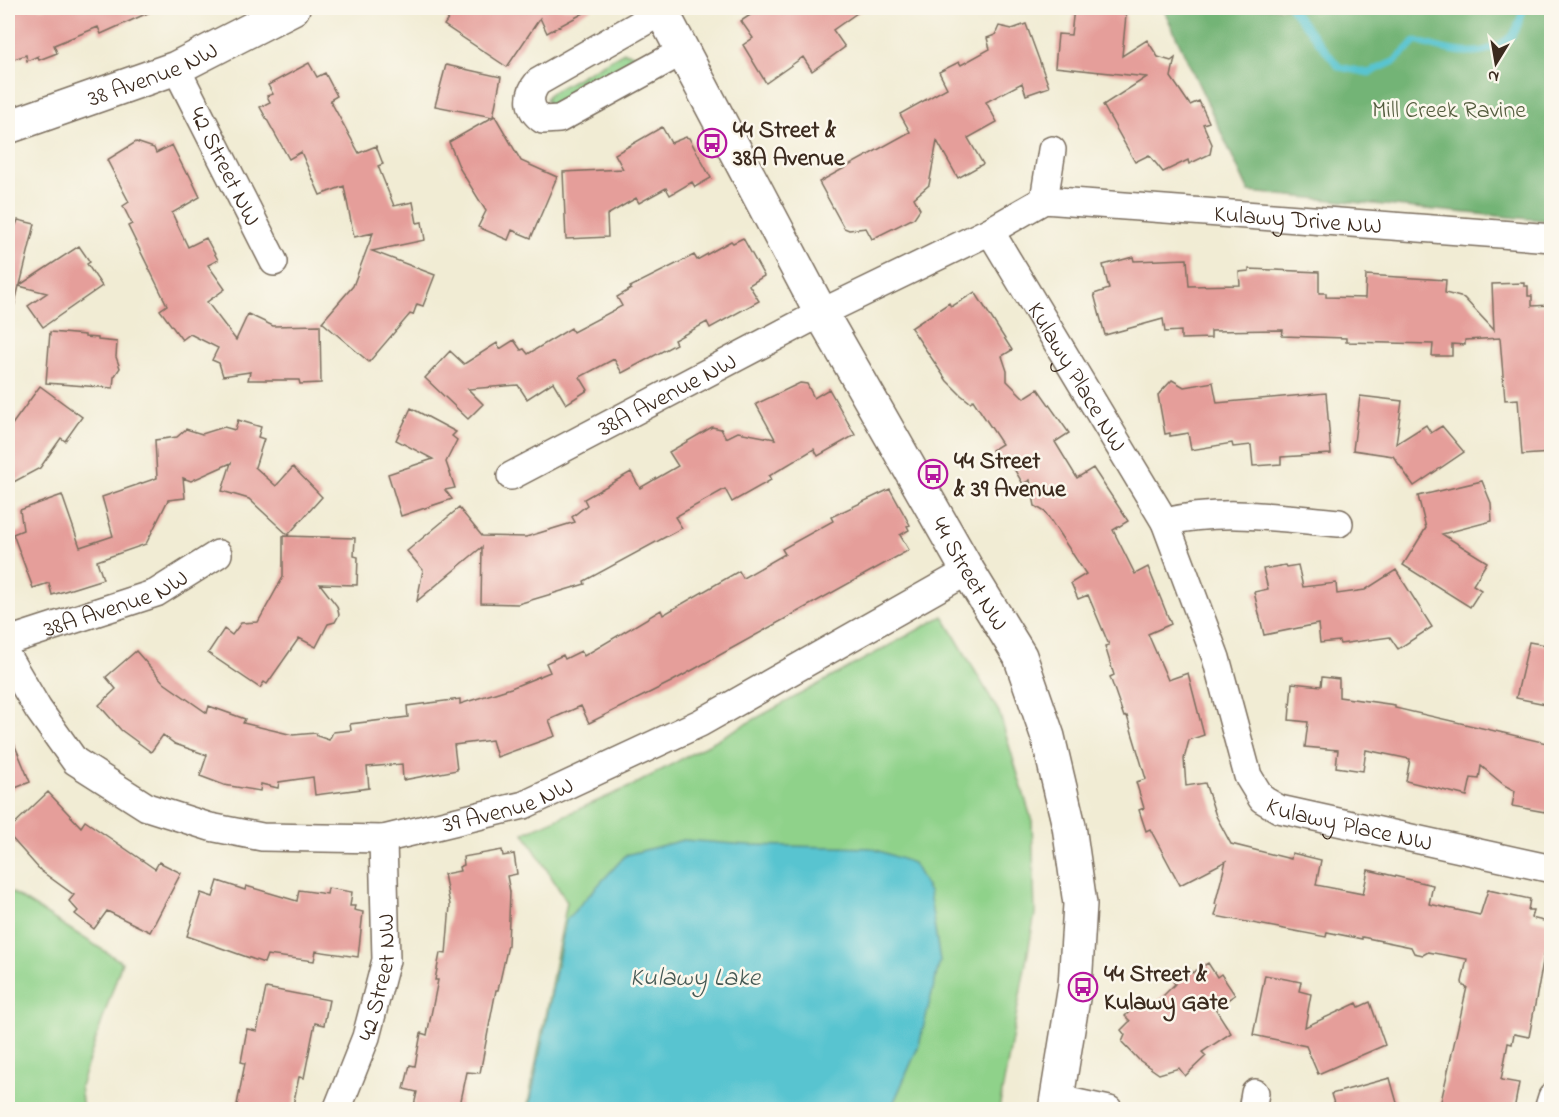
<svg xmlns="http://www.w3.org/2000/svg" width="1559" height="1117" viewBox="0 0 1559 1117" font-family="'Indie Flower',sans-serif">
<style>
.green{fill:#8fd28a;stroke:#657e54;stroke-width:1.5}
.forest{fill:#73b476;stroke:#576f4a;stroke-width:1.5}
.water{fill:#58c4d0;stroke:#4a7777;stroke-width:1.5}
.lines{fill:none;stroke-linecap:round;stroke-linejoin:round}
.stream{stroke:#58c4d0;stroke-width:7}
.building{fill:#e59e9a}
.minor-casing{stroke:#7b6e5e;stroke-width:30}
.tertiary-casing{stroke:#7b6e5e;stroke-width:36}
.minor{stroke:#fff;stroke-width:27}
.tertiary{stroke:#fff;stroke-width:33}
.labels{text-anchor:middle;stroke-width:5;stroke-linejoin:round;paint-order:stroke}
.street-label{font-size:24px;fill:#3b2a1e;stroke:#fbf7ec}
.park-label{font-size:24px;fill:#545c3e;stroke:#fbf7ec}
.poi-label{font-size:24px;font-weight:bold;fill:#3b2a1e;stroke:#fbf7ec;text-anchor:start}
.water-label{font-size:26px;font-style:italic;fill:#445853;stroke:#fbf7ec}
</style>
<rect width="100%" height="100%" fill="#fbf7ec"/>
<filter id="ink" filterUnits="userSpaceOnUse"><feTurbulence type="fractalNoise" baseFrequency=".0167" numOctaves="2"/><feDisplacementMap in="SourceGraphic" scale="12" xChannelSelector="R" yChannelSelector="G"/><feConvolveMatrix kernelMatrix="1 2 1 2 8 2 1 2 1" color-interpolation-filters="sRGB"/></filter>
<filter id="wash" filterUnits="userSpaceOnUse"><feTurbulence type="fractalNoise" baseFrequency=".008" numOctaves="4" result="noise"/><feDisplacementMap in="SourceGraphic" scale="24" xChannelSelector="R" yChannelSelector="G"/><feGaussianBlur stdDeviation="1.35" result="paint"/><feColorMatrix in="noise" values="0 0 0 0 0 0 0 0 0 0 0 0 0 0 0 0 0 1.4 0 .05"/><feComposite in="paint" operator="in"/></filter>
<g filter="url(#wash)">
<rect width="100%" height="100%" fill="#f1ecd4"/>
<path class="green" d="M624,52l10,2 -1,10 -75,43 -9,-2 -3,-7 4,-5z
M943,616l56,96 33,109 3,93 -36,195h-472l40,-207 -43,-69 110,-48z
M8,890l114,72 -42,124 3,23h-75z"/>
<path class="forest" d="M1163,8h388v213l-302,-29z"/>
<path class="water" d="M683,840l65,5 123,3 42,15 16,29 11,69 -21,84 -28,64h-362l37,-189 60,-65z"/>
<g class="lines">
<path class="stream" d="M1291,8l48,59 30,6 26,-12 21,-20c31,10 67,21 94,-4 7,-5 11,-21 14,-29"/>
</g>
<g id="blocks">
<path class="building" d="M8,8h151l-58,26 -3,-7 -44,18 3,8 -18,7 -1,-4 -11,5 -1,-6 -18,6z
M456,8h137l-46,25 -7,-15 -33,49 -63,-42z
M761,8h103l-31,22 12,17 -33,24 -9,-14 -37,26 -23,-38 10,-7 -12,-17z
M1074,8h50v7h2l-4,41 25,-16 11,17 13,4 4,-3 -4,19 19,28 9,-4 10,21 -6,2 9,20 -2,10 -21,10 -1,-4 -25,12 -14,-17 -14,7 -32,-57 44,-28 -92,-10 3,-33 13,1z
M1026,24l23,63 -23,8 -4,-12 -36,19 11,20 -29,16 15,26 -25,14 -21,-37 -8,44 -15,13 6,11 -6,9 -42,21 -6,-11 -17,2 -5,-2 -25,-46 91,-50 -10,-18 47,-26 -8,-16 20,-10 2,3 29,-16 -3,-11 8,-3 4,-9 13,3z
M309,63l8,14 8,-4 12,23 -7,4 29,53 17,-7 7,18 -5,2 16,40 19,-4 4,21 5,-1 3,18 -53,11 63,24 -12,31 -6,-2 -4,11 -3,-1 -41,48 -47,-40 31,-36 20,-53 -19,4 -10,-51 -24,9 -19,-43 -12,7 -29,-52 10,-5 -3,-6 6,-2 -5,-9z
M446,65l55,12 -8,40 2,-1 26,45 36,16 -26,61 -19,-8 -4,10 -30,-13 8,-16 -26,-42 -11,-27 44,-25 -58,-11z
M662,127l9,16 15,-6 3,1 22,40 -16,9 -3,-5 -22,13 -4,-7 -27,15 -3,-5 -29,17 1,22 -42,2 -3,-67 60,-3 -8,-15z
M136,142l18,6 2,5 16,-8 14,28 2,-1 12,25 -28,16 16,34 18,-9 12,22 -10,5 17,24 -18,13 29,38 12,-26 25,12 47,-1 1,58 -21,1 -1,-4h-51l2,-8 -27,4 -4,-13 -7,-3 6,-12 -28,-14 -8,6 -22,-30 7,-5 -39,-79 4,-2 -9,-18 6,-4 -22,-42z
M18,220l17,4 -15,61 59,-39 11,16 -3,2 15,22 -59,41 -15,-21 19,-13 -28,-7 -5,21 -6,-1v-83l8,2z
M743,238l21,38 -15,9 10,16 -49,27 -3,-6 -33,18 2,4 -54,29 -8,-14 -34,18 8,13 -22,14 -13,-22 -26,17 -9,-14 -50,4 15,15 -15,15 -43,-41 25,-27 14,13 33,-21 3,6 14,-9 7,10 3,-1 4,5 43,-26 2,4 49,-26 -5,-9 14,-8 -1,-2 64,-32 3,5 34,-19 2,2z
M1133,257l1,4 53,-2 2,27 51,-1 -1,-13 10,-1v-2l70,3v21h7v4l39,1 1,-23 80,5 -1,13 19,5 30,32 -2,-46 32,-1v3h4v10h4v10l19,-1v148l-29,2 -4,-56 -13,1 -5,-62 -35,2v5l-13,-1v12h-20l1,-12 -87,-2v-4l-64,-2 1,-6 -72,1v7l-30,1v-8l-16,1 -2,-13 -58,16 -11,-41 15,-5 -6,-24z
M975,292l37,58 -10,6 5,15v10l17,17 14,-9 31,44 -14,9 22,36 16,-10 35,53 -15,9 22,44 13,-7 23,57 -23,10 20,46 20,-7 16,62 -15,5 -5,19 2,27 19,-3 11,33 15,28 60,15 1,-6 29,7 -5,25 47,9 5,-24 65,15 -4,19 51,11 8,-25 42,9 -2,11h5l-2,8 17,4 -2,12 2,1 -19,102 -15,-3 -2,10 -4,-1 -7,37 18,3 -5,27h-75l28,-123 -4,-1 -1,-4 5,-23 -39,-7 -5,3 -9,-2 -3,-6 -49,-10v2l-35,-7 -1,5 -111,-21 3,-11 -3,-1 11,-43 -46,24 -30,-56 -4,2 -7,-21 5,-2 -8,-26 10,-3 -19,-63 -3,1 -14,-40 4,-2 -9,-29 4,-1 -21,-50 -10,4 -7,-16 15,-9 -41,-62 -10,-6 -5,-26 -7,4 -13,-22 -7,5 -11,-17 10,-6 -29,-44 -3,2 -9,-7 -14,-14 -36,-53 38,-25 2,4z
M50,332l35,3v2l13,1v2l19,2 -1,15 4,11 -6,9 -1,11 -67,-5z
M1172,380l12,7 29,-5 4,21 109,-10 5,61 -50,3v7l-28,2 -2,-21 -18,2 -1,-4 -41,7 -3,-17 -18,3v-3l-5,1 -7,-39z
M800,383l7,1 7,14 15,-9 26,46 -37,21 -4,-7 -45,27 2,4 -39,22 -7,-13 -50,28 7,11 -98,53 1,3 -67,20 -37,-1 1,-56 -65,54 6,-31 -16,-19 52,-43 23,28 44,1 49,-15 -3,-5 15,-12 -3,-6 47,-27 9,16 38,-22 -9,-14 43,-25 9,2 5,9 12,-6 37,7 -19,-35z
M40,386l42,31 -17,24 -4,-3 -21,30 -32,17v-55z
M1360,396l42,5 -6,43 30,-19 5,8 11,-7 22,26 -50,34 -21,-30 -40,-6z
M411,408l45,24 -4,4 5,4 -11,22 9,26 -10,2 7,9 -51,17 -13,-42 45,-15 -37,-19z
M238,420l23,7 -3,10 6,2 -9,28 21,19 17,-19 29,30 -34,38 -39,-36 -27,-8 9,-28 -40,18 -8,-3 2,20 -17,2 -22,44 -49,17 6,18 -51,16 -3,-12 -16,5 -20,-54 10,-4 -3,-20 42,-15 18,52 33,-11 -11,-39 55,-19 -2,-38 22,-3 9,-8 16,5 22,-7 11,3z
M1482,481l9,22 1,18 -50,13 45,28 -14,23 8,5 -11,17 -67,-42 23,-37 -8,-32z
M890,489l20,36 -3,1 2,4 -9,5 9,15 -238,132 -82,41 -8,-17 -32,14 6,16 -58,21 -5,-17 -38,5 3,25 -54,10 -1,-16 -35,3 2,21 -54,7 -2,-18 -34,5 -1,6 -17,-4 -1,7 -36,-6 -24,-9 7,-21 -32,-11 -12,-9 -12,17 -30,-22 -22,-25 17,-16 -10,-12 30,-26 28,32 43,30 2,-7 36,13 -2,4 50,12 23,-2 1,3 12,4 4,-8 18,-2 -1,-6 58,-7 -1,-11 53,-7v5l51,-16 39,-16 -4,-9 17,-8 2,4 16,-8 3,5 77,-46 2,5 76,-44 4,7 42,-24 -3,-5 51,-28 -2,-4z
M283,536l72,2 -1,18 4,1 -1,28 -37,-1 17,22 2,9 -4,7 -7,2 -12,23 -17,-9 -32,46 -3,-2 -4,6 -52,-35 16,-24 8,6 9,-12 17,-1 25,-45z
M1285,565l1,2 12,-2 5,22 33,-4 1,11 28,-4 31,-20 36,57 -34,22 -8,-12 -50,7 -1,-3 -19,2 -2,-19 -54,11 -10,-43 14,-3 -5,-20z
M1529,642l22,4v59l-35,-7z
M1322,677l17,2v18l56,8v3l156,36v69l-39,-7 3,-15 -11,-6 -23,-19 -2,13 -8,-1 -4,18 -61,-15 4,-22 -44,-9 -3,21 -27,-4 2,-17 -33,-3 3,-25 -19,-2 3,-37 29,3z
M8,729l22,53 -22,9z
M48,792l33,35 4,-6 70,48 4,-7 22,11 -31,59 -43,-21 -13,18 -19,-15 3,-3 -9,-10 5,-6 -33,-24 -33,-37v-4z
M502,850l1,6 11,-2 3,20 -10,2 3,16 -2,53 -10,45h-2l-16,83 -13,-1 -8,38h-46l4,-18 -13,-3 6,-24 5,1 6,-33 6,2 11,-55h-3l5,-27 6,1 4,-49 -6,-31 16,-3 -1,-4 5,-2 -1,-8z
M218,881l27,9 1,-4 51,15 2,-11 28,4 1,-6 24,4 -2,14h5l-1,4 9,2 -5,45 -42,-6 -2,10 -47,-6 -3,8 -77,-27 14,-43 12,4z
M1208,963l9,14 4,-3 14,21 -20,13 16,25 -29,19 4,4 -21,20 -6,-8 -20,6 -20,-14 -17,-18 3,-7 -4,-5 9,-9 -5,-5 15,-15 9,9 26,-26 -5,-7 17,-11 5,7z
M1265,975l36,7 -2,9 12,3 -6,33 52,-24 2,4 11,-5 15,43 -67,29 -12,-28 -53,-11z
M266,988l63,12 -5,25 -9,-2 -11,55 -5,-1 -7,33h-56l9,-47 -4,-1 6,-33 10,2z
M1390,1078l9,32h-63l-5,-16z"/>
</g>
</g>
<g filter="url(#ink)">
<use href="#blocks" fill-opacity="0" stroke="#7b6e5e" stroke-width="1.5"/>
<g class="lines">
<g class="minor-casing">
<g id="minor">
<path d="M668,8l-130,74c-11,13 -10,28 5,38l16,-1 124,-68"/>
<path id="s1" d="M176,68l98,194"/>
<path d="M1044,200l8,-50"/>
<path id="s2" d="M990,231l175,291 51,136 32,118 14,23 17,10 273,60"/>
<path id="s3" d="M511,476l310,-163 169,-82 54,-31 508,38"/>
<path d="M1165,522c59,-14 115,-4 174,1"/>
<path id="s4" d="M8,641l148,-48 62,-39"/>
<path id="s5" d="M8,658l30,51 37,52 72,46 63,20 52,10 121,2 141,-34 176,-82 268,-152"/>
<path d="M1058,1099l51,11"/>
<path id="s6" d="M337,1110l29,-73 20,-77 -3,-121"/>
<path d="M1252,1110l3,-17"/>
<path d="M1548,1110l4,-13"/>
</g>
</g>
<g class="tertiary-casing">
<g id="tertiary">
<path id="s7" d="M660,8l161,305 147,258 52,85 28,81 21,89 11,78 -5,82 -20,124"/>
<path id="s8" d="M8,127l168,-59 117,-60"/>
</g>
</g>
<use href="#minor" class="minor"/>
<use href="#tertiary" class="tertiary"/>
</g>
</g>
<defs>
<g id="bus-ring" transform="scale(1.5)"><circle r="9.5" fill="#fbf7ec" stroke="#b5179e" stroke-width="1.5"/><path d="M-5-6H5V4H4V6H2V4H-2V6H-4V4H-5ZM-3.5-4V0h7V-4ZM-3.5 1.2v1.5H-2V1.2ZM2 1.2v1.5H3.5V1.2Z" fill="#b5179e"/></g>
</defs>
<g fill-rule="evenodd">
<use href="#bus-ring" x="712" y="143"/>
<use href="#bus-ring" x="933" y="474"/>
<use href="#bus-ring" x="1083" y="987"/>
</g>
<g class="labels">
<g class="street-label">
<text dy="8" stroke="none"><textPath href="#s8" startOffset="154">38 Avenue NW</textPath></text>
<text dy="8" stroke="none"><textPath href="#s1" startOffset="110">42 Street NW</textPath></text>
<text dy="8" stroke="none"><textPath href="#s3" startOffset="855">Kulawy Drive NW</textPath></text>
<text dy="8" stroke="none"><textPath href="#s2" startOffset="170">Kulawy Place NW</textPath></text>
<text dy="8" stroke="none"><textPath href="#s3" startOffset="176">38A Avenue NW</textPath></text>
<text dy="8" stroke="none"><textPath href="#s7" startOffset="645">44 Street NW</textPath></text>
<text dy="8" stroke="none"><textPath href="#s4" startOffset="114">38A Avenue NW</textPath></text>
<text dy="8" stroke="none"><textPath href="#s5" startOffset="578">39 Avenue NW</textPath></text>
<text dy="8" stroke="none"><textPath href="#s2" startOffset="726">Kulawy Place NW</textPath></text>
<text dy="8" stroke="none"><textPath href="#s6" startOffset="140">42 Street NW</textPath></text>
</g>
<g class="park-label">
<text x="1449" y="117">Mill Creek Ravine</text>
</g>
<g class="poi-label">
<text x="733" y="137">44 Street &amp;<tspan x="733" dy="28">38A Avenue</tspan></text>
<text x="954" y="468">44 Street<tspan x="954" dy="28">&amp; 39 Avenue</tspan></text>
<text x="1104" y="981">44 Street &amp;<tspan x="1104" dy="28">Kulawy Gate</tspan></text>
</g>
<g class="water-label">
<text x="695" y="985">Kulawy Lake</text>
</g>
</g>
<rect width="1559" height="1117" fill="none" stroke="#fbf7ec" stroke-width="30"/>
<g transform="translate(1496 63) rotate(191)" stroke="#fbf7ec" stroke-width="4.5" paint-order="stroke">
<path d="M0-4.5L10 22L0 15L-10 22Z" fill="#3b2a1e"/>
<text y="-9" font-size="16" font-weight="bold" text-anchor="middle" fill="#3b2a1e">N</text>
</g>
</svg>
